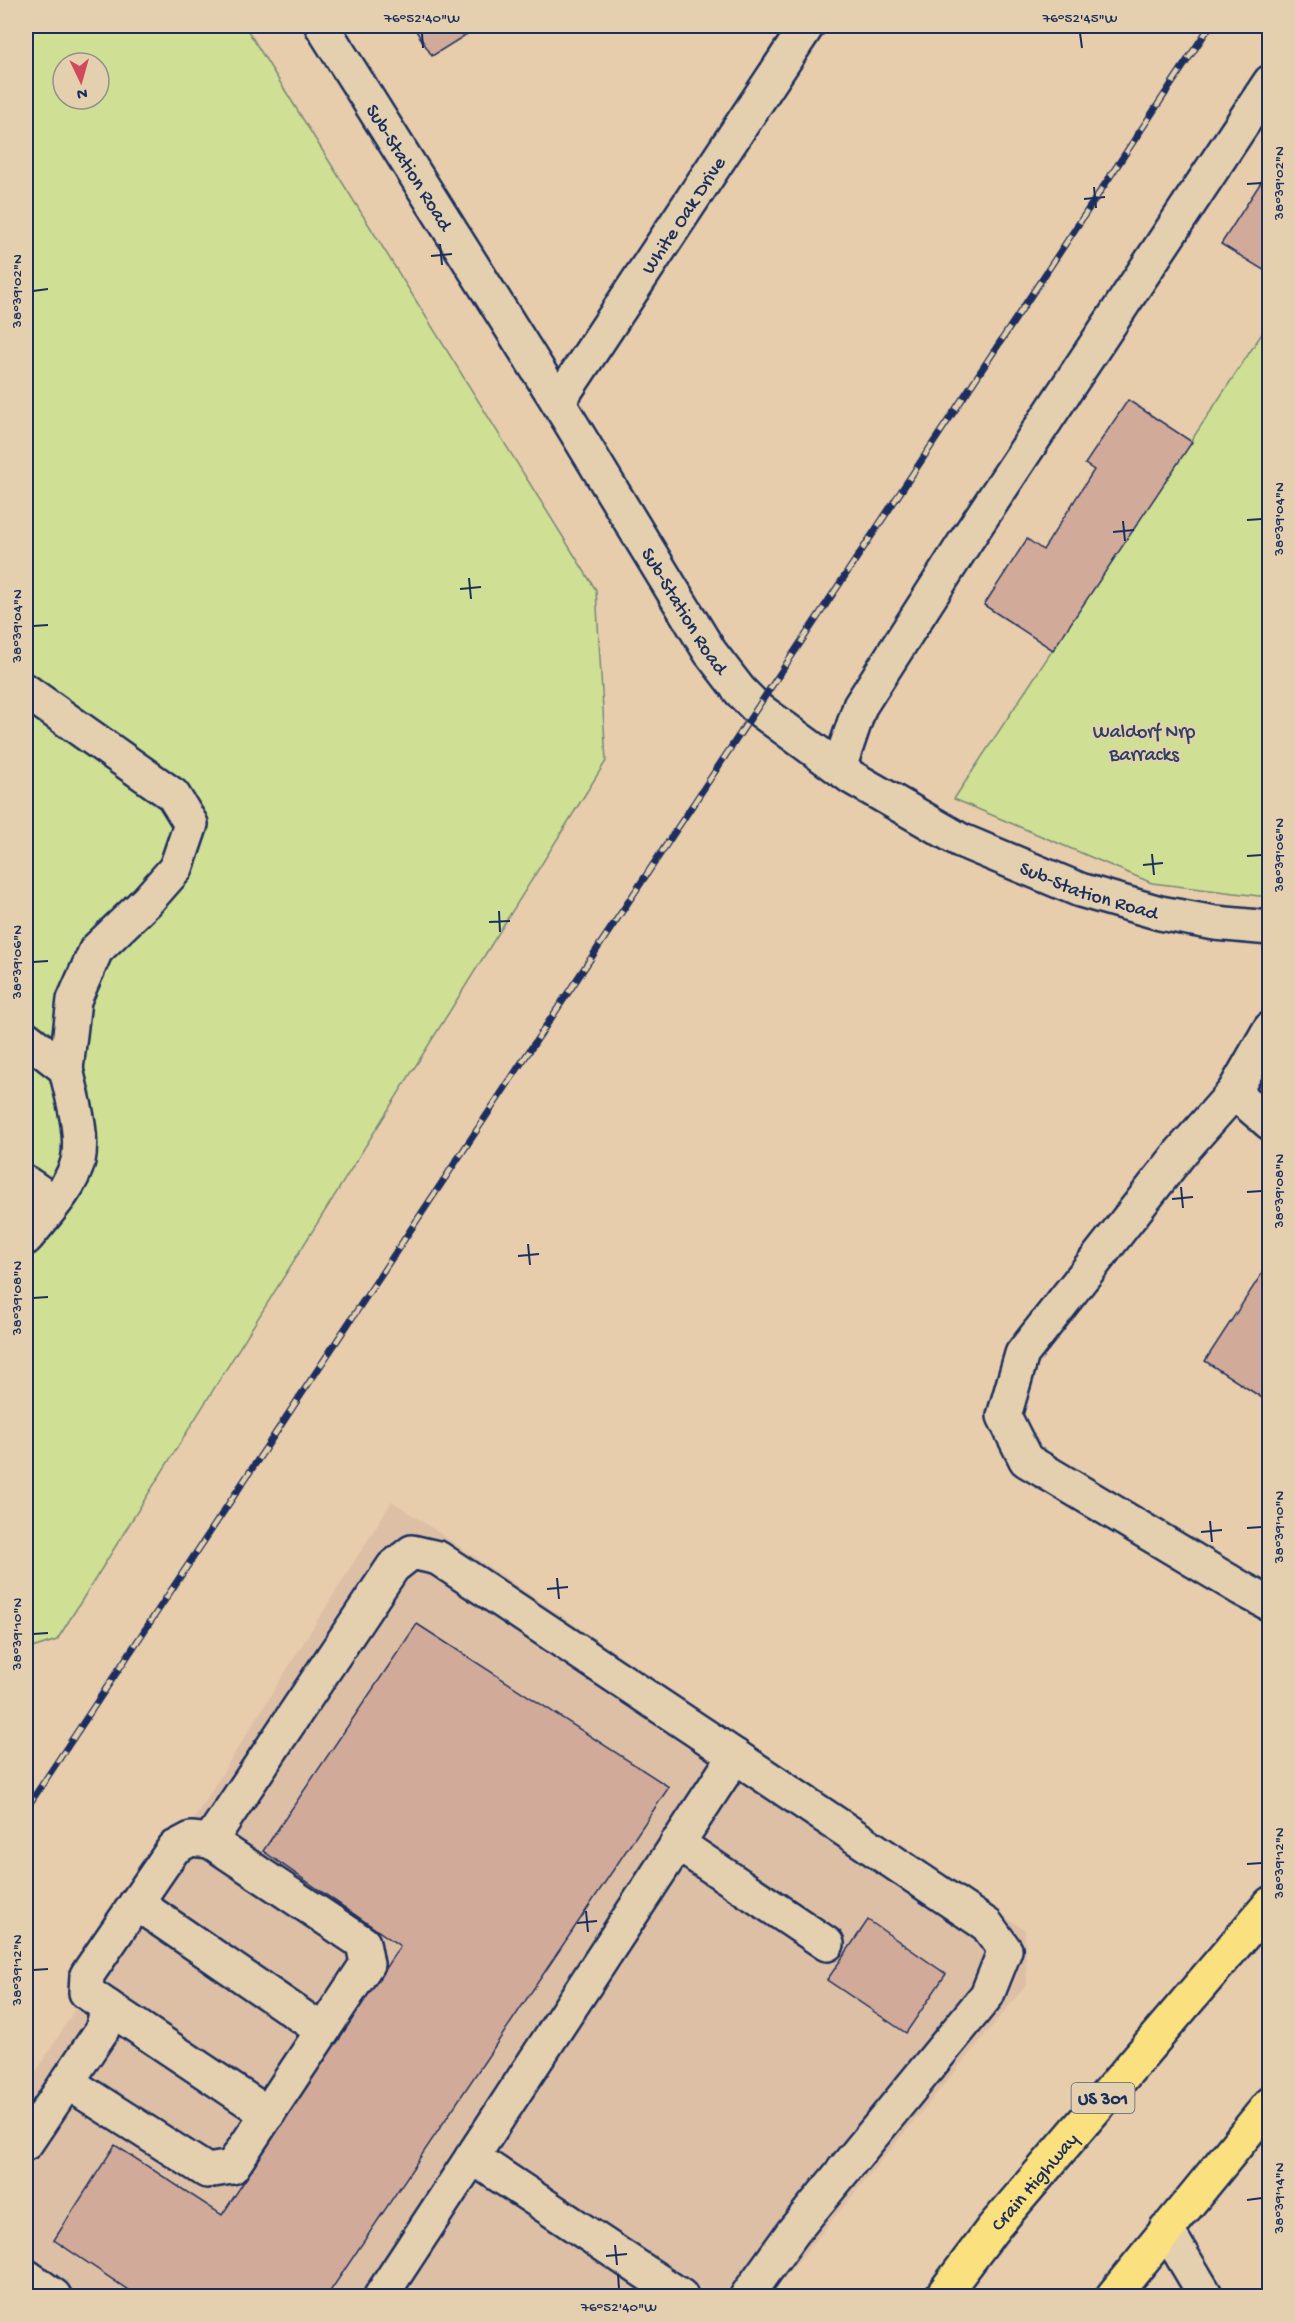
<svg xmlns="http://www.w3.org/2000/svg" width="1295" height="2322" viewBox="0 0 1295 2322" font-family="'Gochi Hand',sans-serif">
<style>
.built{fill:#ddbfa6}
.green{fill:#cfdf93;stroke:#758778;stroke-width:1.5;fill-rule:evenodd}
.building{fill:#d2aa9a;stroke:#1b2f5e;stroke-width:1.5}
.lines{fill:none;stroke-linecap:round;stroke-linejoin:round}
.minor-casing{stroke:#1b2f5e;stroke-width:38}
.highway-casing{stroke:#1b2f5e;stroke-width:38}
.minor{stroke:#e4d0ae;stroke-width:33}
.highway{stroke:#fbe080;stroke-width:33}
.rail-casing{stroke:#1b2f5e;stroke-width:7}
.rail{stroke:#e4d0ae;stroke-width:4.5;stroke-dasharray:14;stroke-linecap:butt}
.ticks{fill:none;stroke:#1b2f5e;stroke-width:2}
.labels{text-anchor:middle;stroke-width:4.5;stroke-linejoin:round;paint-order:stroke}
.shield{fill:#e4d0ae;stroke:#575f76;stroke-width:1.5}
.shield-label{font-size:18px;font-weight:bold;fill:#1b2f5e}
.street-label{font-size:20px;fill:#1b2f5e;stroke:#e4d0ae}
.park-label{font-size:20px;fill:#2d4163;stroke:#e4d0ae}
.neatline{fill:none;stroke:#1b2f5e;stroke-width:2}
.ticks-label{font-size:15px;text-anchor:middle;fill:#1b2f5e}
</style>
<rect width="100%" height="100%" fill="#e7cdac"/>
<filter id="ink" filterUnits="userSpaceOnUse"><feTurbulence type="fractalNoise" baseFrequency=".0167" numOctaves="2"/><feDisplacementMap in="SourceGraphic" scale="12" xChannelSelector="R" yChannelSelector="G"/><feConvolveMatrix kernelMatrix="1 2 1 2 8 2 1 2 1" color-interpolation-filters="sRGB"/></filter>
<g filter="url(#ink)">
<path class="built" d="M392,1501l633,429 2,54 -246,298 -9,14h-746v-208z"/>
<path class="green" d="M26,26h219l351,564 10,171 -549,879 -31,10zM63,63h36v36h-36z
M1269,323v573h-10l-107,-13 -198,-84z"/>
<path class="building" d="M413,26h67l-48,30z
M1265,176l5,3v95l-49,-30z
M1128,400l64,42 -139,208 -69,-45 43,-66 16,11 51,-80 -9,-6z
M1270,1261v142l-65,-42z
M417,1624l252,163 -342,509h-190l-83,-56 61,-95 107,70 178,-269 -137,-95z
M868,1920l78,54 -40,59 -79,-53z"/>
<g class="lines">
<g class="minor-casing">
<g id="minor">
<path id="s1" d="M322,26l236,376 152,250 30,39 17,17 94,69 109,63 120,50 80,23 55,10 55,5"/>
<path id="s2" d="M558,402l249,-376"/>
<path d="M26,691l147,104 18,29 -15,44 -29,33 -51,49 -22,50 -8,69"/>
<path d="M839,768l21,-62 105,-164 305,-460"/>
<path d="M1270,1029l-36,63 36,31"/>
<path d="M26,1038l40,31c6,27 18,64 12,92 -6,26 -36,57 -52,77"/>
<path d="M1234,1092l-53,60 -159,202 -18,62 22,44 216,129 28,15"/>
<path d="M26,1183l28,19"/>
<path d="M677,1843l150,101"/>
<path d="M136,1903l187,128"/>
<path d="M108,2007l160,107"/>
<path d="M67,2082l140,89 25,-4 135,-203 -4,-21 -153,-102 183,-274 19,-15 26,6 297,198"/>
<path d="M26,2143l76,-113 6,-23 -22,-15 1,-17 87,-127 17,-9 19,2"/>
<path d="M472,2157l209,139"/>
<path d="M1166,2229l40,67"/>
<path d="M26,2276l28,20"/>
<path d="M381,2296l354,-540 252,169 18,25 -18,45 -194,237 -46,64"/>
</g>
</g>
<g class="highway-casing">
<g id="highway">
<path id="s3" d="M942,2296l52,-69 276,-323"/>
<path d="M1113,2296l157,-192"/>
</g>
</g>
<use href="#minor" class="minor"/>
<use href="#highway" class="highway"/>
<g class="rail-casing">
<path id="rail" d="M26,1809l1184,-1783"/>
</g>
<use href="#rail" class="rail"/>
</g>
</g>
<path class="ticks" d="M422,33l1,15M1080,33l2,15M1247,184l15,-1M1094,187l2,21M1084,199l21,-2M440,244l2,21M431,256l21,-2M33,291l15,-2M1247,520l15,-1M1123,521l2,20M1113,532l21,-2M469,578l2,21M460,589l21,-2M33,626l15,-1M1152,854l2,21M1247,856l15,-1M1143,865l20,-2M499,911l1,21M489,922l21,-1M33,962l15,-1M1181,1187l2,21M1247,1192l15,-1M1172,1199l21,-2M528,1244l2,21M518,1256l21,-2M33,1298l15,-1M1210,1521l2,21M1247,1528l15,-1M1201,1532l21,-2M557,1578l2,21M547,1589l21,-2M33,1634l15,-1M1247,1864l15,-1M586,1911l2,21M577,1923l20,-2M33,1970l15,-1M1247,2200l15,-2M615,2245l2,20M606,2256l21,-2M618,2274l1,15"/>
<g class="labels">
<rect class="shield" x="1071.5" y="2083" width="63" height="30" rx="4.5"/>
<g class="shield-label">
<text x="1103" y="2104">US 301</text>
</g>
<g class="street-label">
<text dy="7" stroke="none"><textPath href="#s1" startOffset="166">Sub-Station Road</textPath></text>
<text dy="7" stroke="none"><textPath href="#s2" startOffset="225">White Oak Drive</textPath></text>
<text dy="7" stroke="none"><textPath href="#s1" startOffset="688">Sub-Station Road</textPath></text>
<text dy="7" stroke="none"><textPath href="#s1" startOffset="1191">Sub-Station Road</textPath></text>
<text dy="7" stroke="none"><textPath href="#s3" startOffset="147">Crain Highway</textPath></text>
</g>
<g class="park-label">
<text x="1144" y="737">Waldorf Nrp<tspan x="1144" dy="23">Barracks</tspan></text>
</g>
</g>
<rect width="1295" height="2322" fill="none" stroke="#e4d0ae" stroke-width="66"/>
<g transform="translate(81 81) rotate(175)"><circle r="28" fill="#e4d0ae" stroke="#94908e" stroke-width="1.5"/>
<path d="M0-4.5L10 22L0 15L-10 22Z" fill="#d1495b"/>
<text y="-9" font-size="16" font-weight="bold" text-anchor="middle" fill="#1b2f5e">N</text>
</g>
<rect x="33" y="33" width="1229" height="2256" class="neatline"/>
<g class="ticks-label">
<text x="422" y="22">76°52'40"W</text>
<text x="1080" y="22">76°52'45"W</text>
<text transform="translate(1278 183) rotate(-90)" y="5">38°39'02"N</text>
<text transform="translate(16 291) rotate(-90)" y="5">38°39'02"N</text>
<text transform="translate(1278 519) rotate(-90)" y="5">38°39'04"N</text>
<text transform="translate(16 626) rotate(-90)" y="5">38°39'04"N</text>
<text transform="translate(1278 855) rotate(-90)" y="5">38°39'06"N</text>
<text transform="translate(16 962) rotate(-90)" y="5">38°39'06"N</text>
<text transform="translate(1278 1191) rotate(-90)" y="5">38°39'08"N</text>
<text transform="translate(16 1298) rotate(-90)" y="5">38°39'08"N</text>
<text transform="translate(1278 1527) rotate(-90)" y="5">38°39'10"N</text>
<text transform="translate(16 1634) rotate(-90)" y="5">38°39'10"N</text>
<text transform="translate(1278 1863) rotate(-90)" y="5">38°39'12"N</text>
<text transform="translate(16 1970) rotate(-90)" y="5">38°39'12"N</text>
<text transform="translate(1278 2198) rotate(-90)" y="5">38°39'14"N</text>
<text x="619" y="2311">76°52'40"W</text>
</g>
</svg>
